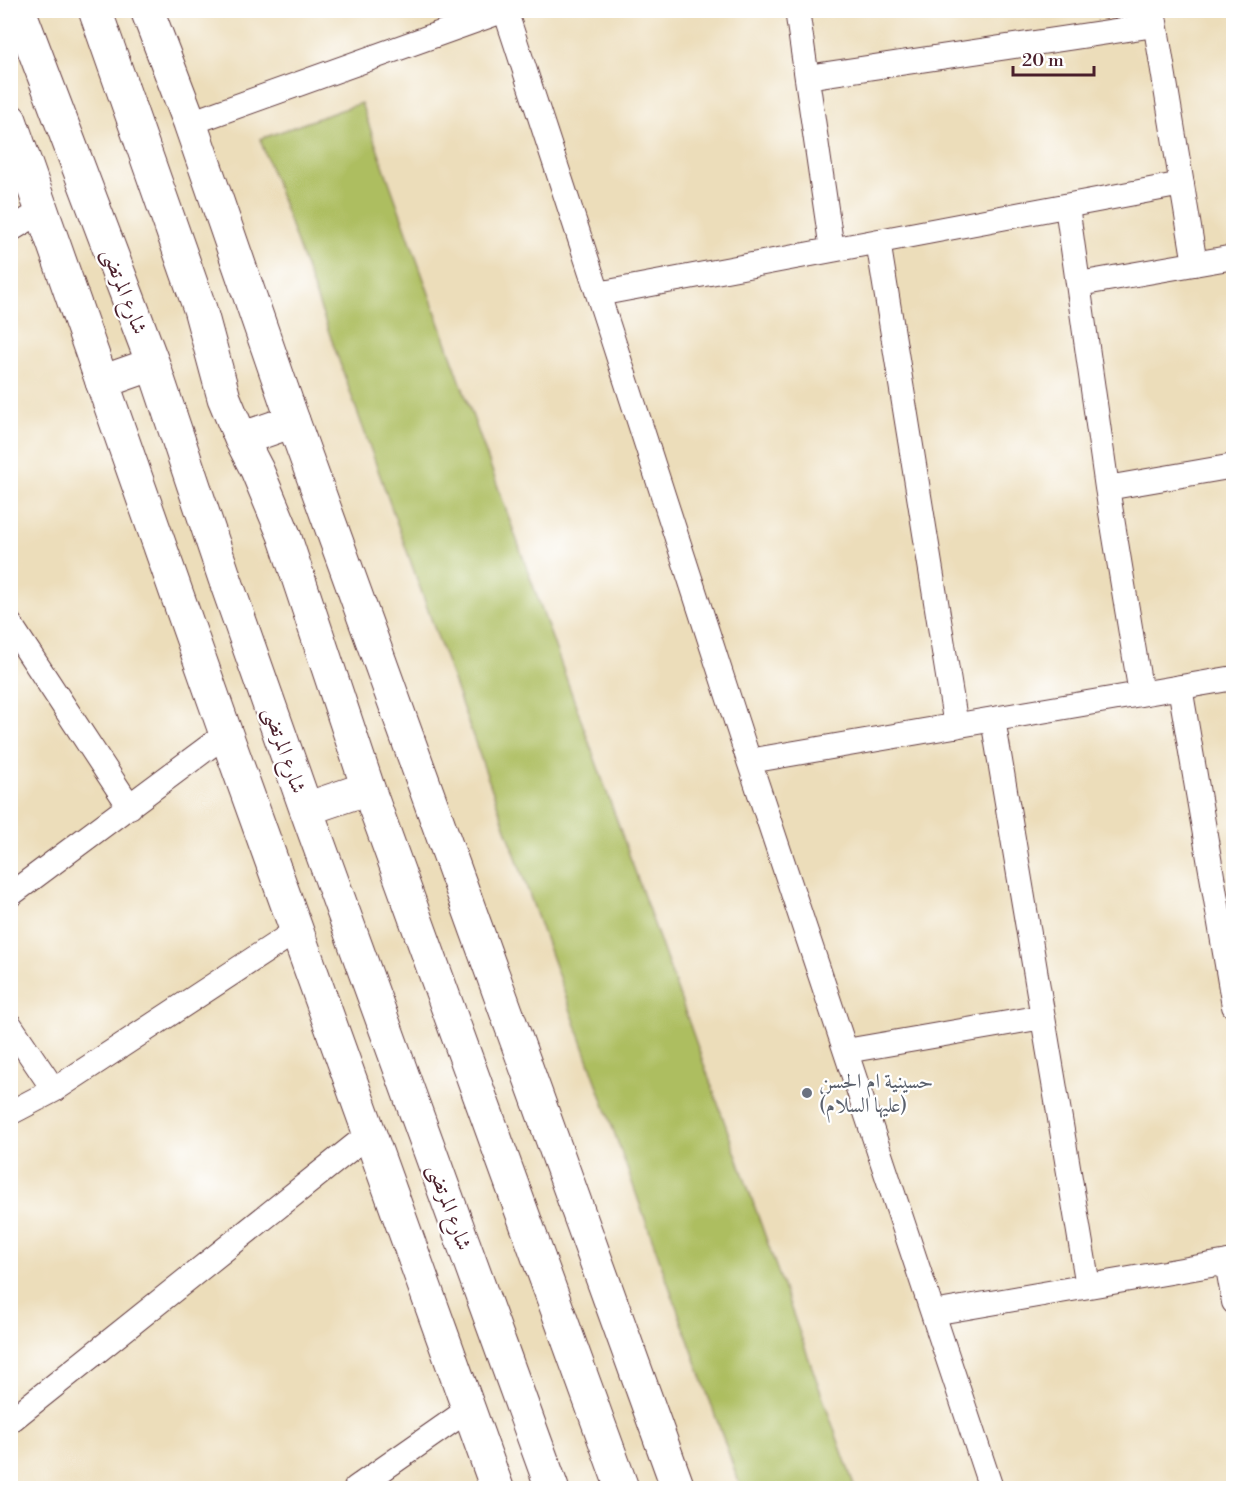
<svg xmlns="http://www.w3.org/2000/svg" width="1244" height="1499" viewBox="0 0 1244 1499" font-family="'Libre Bodoni',Amiri,serif">
<style>
.green{fill:#adbe61;stroke:#7c6e46;stroke-width:1.5}
.lines{fill:none;stroke-linecap:round;stroke-linejoin:round}
.minor-casing{stroke:#623c40;stroke-width:26}
.secondary-casing{stroke:#623c40;stroke-width:35}
.primary-casing{stroke:#623c40;stroke-width:35}
.minor{stroke:#fff;stroke-width:24}
.secondary{stroke:#fff;stroke-width:33}
.primary{stroke:#fff;stroke-width:33}
.worship-dot{fill:#6b7280;stroke:#fff;stroke-width:2}
.labels{text-anchor:middle;stroke-width:4.5;stroke-linejoin:round;paint-order:stroke}
.street-label{font-size:21px;fill:#4a1f2b;stroke:#fff}
.worship-label{font-size:21px;fill:#5b616d;stroke:#fff;text-anchor:start}
</style>
<rect width="100%" height="100%" fill="#fff"/>
<filter id="ink" filterUnits="userSpaceOnUse"><feTurbulence type="fractalNoise" baseFrequency=".0167" numOctaves="2"/><feDisplacementMap in="SourceGraphic" scale="12" xChannelSelector="R" yChannelSelector="G"/><feConvolveMatrix kernelMatrix="1 2 1 2 8 2 1 2 1" color-interpolation-filters="sRGB"/></filter>
<filter id="wash" filterUnits="userSpaceOnUse"><feTurbulence type="fractalNoise" baseFrequency=".008" numOctaves="4" result="noise"/><feDisplacementMap in="SourceGraphic" scale="24" xChannelSelector="R" yChannelSelector="G"/><feGaussianBlur stdDeviation="1.35" result="paint"/><feColorMatrix in="noise" values="0 0 0 0 0 0 0 0 0 0 0 0 0 0 0 0 0 1.4 0 .05"/><feComposite in="paint" operator="in"/></filter>
<g filter="url(#wash)">
<rect width="100%" height="100%" fill="#ecddba"/>
<path class="green" d="M361,103l494,1385h-114l-481,-1349z"/>
</g>
<g filter="url(#ink)">
<g class="lines">
<g class="minor-casing">
<path id="minor" d="M797,10l35,240
M1153,10l42,254
M807,77l348,-52
M190,123l315,-113 93,284 151,467 242,727
M1067,206l40,282 34,206
M10,230l32,-19
M878,241l78,485
M1079,284l155,-27
M598,294l584,-110
M1107,488l127,-22
M10,624l120,183
M1180,687l54,319
M993,719l95,567
M749,761l485,-83
M10,895l216,-161
M10,1025l44,65
M846,1051l197,-34
M10,1113l44,-23 242,-159
M1227,1262l7,40
M933,1313l301,-52
M10,1421l359,-287
M356,1488l113,-79"/>
</g>
<g class="secondary-casing">
<path id="secondary" d="M147,10l43,113 103,298 385,1067
M10,120l216,614 271,754"/>
</g>
<g class="primary-casing">
<path id="primary" d="M19,10l134,354 72,215 81,230 246,679
M95,10l105,299 24,89 17,41 16,31 27,65 84,253 254,700
M102,382l51,-18
M241,439l52,-18
M306,809l62,-21"/>
</g>
<use href="#minor" class="minor"/>
<use href="#secondary" class="secondary"/>
<use href="#primary" class="primary"/>
</g>
</g>
<circle class="worship-dot" cx="807" cy="1093" r="6"/>
<g class="labels">
<g class="street-label">
<text transform="translate(125 291) rotate(69)" y="7">شارع المرتضى</text>
<text transform="translate(285 750) rotate(71)" y="7">شارع المرتضى</text>
<text transform="translate(450 1207) rotate(70)" y="7">شارع المرتضى</text>
</g>
<g class="worship-label">
<text x="819" y="1088">حسينية ام الحسن<tspan x="819" dy="24">(عليها السلام)</tspan></text>
</g>
</g>
<rect width="1244" height="1499" fill="none" stroke="#fff" stroke-width="36"/>
<path d="M1013 66v9h81v-9" fill="none" stroke="#4a1f2b" stroke-width="3"/>
<text x="1022" y="66" font-size="18" fill="#4a1f2b" stroke="#ffffff" stroke-width="4.5" paint-order="stroke">20 m</text>
</svg>
